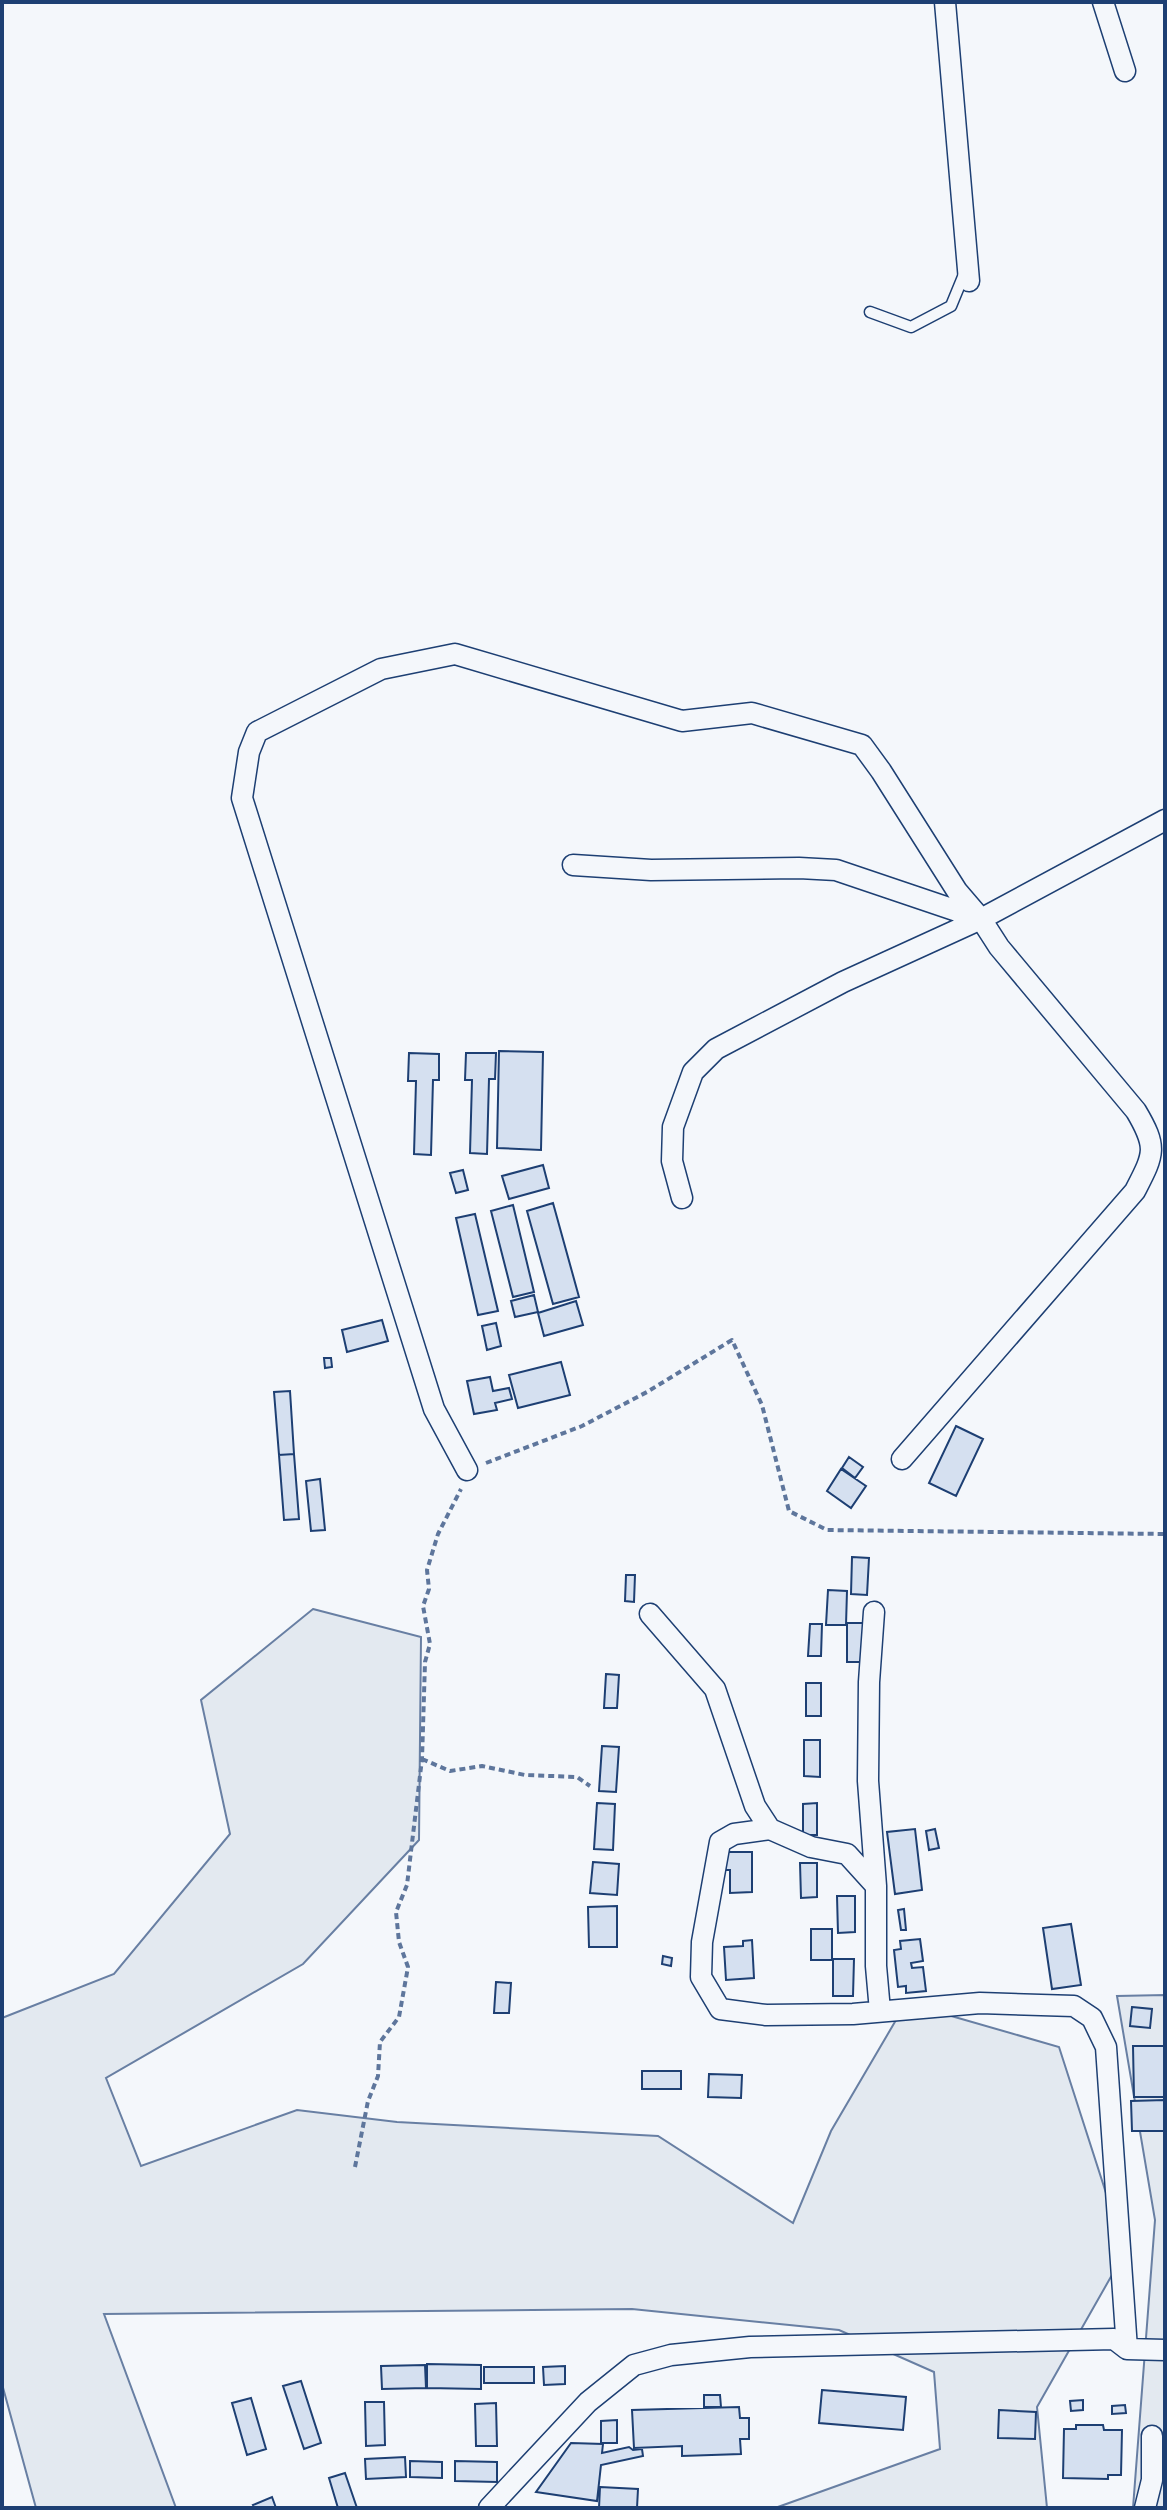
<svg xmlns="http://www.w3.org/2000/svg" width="1167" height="2510" viewBox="0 0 1167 2510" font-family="Raleway,sans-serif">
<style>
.green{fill:#e3e9f0;stroke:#687fa3;stroke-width:2}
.building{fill:#d5e0f0;stroke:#1d3f73;stroke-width:2}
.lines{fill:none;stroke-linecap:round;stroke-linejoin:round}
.lane-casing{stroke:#1d3f73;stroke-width:13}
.street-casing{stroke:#1d3f73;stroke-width:23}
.path{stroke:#5e769c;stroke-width:4;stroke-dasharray:6 4;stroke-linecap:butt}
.lane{stroke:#f4f7fb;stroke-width:10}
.street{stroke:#f4f7fb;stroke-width:20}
</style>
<rect width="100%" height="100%" fill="#f4f7fb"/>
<path class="green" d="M313,1609l108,28 -2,203 -116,124 -197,114 35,88 156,-56 100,12 261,14 135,87 38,-92 75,-128 153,44 66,205 -88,155 10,101h-272l165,-59 -6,-77 -95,-42 -207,-21 -528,5 72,194h-140l-34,-124v-366l112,-44 116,-140 -29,-134z
M1165,1995v513h-32l22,-288 -38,-224z"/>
<path class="building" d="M499,1051l44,1 -2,98 -44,-2z
M409,1053l30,1v26h-6l-2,75 -17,-1 2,-73h-8z
M466,1053h30l-1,26h-6l-2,75 -17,-1 2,-73h-7z
M543,1165l6,23 -40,11 -7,-23z
M463,1170l5,20 -12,3 -6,-20z
M553,1203l26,94 -26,7 -26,-93z
M513,1205l21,87 -21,5 -22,-86z
M475,1214l23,97 -20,4 -22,-97z
M534,1295l4,17 -23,5 -4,-16z
M576,1301l7,24 -39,11 -6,-23z
M382,1320l6,21 -41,11 -5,-22z
M496,1323l5,23 -14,4 -5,-24z
M324,1358h7l1,9 -7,1z
M561,1362l9,33 -52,13 -9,-33z
M490,1377l3,14 16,-3 3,11 -17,4 2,7 -23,4 -7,-33z
M290,1391l4,63 -15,1 -5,-63z
M956,1426l27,13 -27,57 -27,-13z
M294,1454l5,65 -15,1 -5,-65z
M849,1457l14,10 -8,11 -13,-10z
M841,1469l25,17 -15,22 -24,-17z
M320,1479l5,51 -14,1 -5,-50z
M852,1557l17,1 -2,37 -16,-1z
M626,1575h9l-1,27 -9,-1z
M828,1590l19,1 -1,34h-20z
M847,1623h21v39h-21z
M810,1624h12l-1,32h-13z
M606,1674l13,1 -2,33h-13z
M806,1683h15v33h-15z
M804,1740h16v37l-16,-1z
M602,1746l17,1 -3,45 -17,-1z
M597,1803l18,1 -2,46 -19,-1z
M817,1803v32h-14v-31z
M915,1829l7,61 -27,4 -8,-62z
M935,1829l4,19 -10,2 -3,-19z
M725,1852h27v40l-22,1v-23h-5z
M593,1862l26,2 -2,31 -27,-2z
M800,1863h17v34l-16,1z
M837,1896h18v36l-17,1z
M617,1906v41h-28l-1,-40z
M904,1909l2,21h-5l-3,-20z
M1071,1924l10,61 -29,4 -9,-61z
M811,1929h21v31h-21z
M920,1939l3,22 -12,2 1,5 11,-1 3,24 -20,2v-7l-8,1 -4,-37 7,-1 -1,-8z
M752,1940l2,38 -28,2 -2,-33 19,-1v-5z
M663,1956l9,2 -1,8 -9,-2z
M833,1959h21l-1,37h-20z
M496,1982l15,1 -2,30h-15z
M1132,2007l20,2 -2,19 -20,-2z
M1133,2046h32v51h-31z
M642,2071h39v18h-39z
M709,2074l33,1 -1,23 -33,-1z
M1165,2100v31h-33l-1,-30z
M427,2364l54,1v24l-54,-1z
M425,2365l1,23 -44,1 -1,-23z
M565,2366v18l-21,1 -1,-18z
M484,2367h50v16h-50z
M301,2381l20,62 -17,6 -21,-63z
M822,2390l84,7 -3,33 -84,-7z
M704,2395h16l1,12h-17z
M251,2398l15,51 -19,6 -15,-52z
M1083,2400v10l-12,1 -1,-10z
M365,2402h19l1,43 -19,1z
M496,2403l1,43h-21l-1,-42z
M1125,2405l1,8 -14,1v-8z
M739,2407l1,11h9v21h-9l1,15 -59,2v-10l-48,2 -2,-38z
M999,2410l37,2 -1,27 -37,-1z
M617,2420v23h-16v-22z
M1076,2425h27l1,5h18l-1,45h-13v4l-45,-1 1,-49h12z
M571,2443l32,1 -1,9 27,-6 4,3 9,-1 1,7 -42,9 -4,36 -61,-9z
M405,2457l1,20 -40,2 -1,-20z
M410,2461l32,1v16l-32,-1z
M455,2461l42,1v20l-42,-1z
M345,2473l12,35h-19l-9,-30z
M600,2487l38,2 -1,19h-38z
M272,2497l4,11h-21l-2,-3z"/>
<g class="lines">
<g class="lane-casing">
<path id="lane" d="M870,312l41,15 40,-21 14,-34"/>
</g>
<g class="street-casing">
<path id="street" d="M945,2l24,279
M1103,2l22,69
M573,865l78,5 148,-2 37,2 145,49 18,28 137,164c22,37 18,43 -1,80l-233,268
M682,1198l-10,-37 1,-34 20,-55 23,-23 127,-67 138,-63 184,-99
M467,1470l-33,-61 -192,-611 7,-46 8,-20 124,-63 74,-15 227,67 70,-8 110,32 19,26 76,120 24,28
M874,1612l-5,70 -1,99 8,105v80l4,45
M650,1614l65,75 40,117 15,23 41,18 36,7 29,32
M770,1829l-36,5 -14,8 -18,100 -1,35 19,32 46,6 87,-1 127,-11 94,3 18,12 14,29 21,302 38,1
M489,2508l99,-106 46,-37 37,-10 79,-8 364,-8 13,10
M1145,2508l7,-28v-44"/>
</g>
<path class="path" d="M486,1463l96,-37 65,-34 85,-52 30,65 27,106 38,19 338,4
M422,1759l28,12 32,-5 43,9 52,2 13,9
M355,2167l13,-66 10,-25 2,-34 19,-25 9,-50 -9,-25 -3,-30 11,-27 15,-126 3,-97 5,-18 -7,-38 6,-17 -2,-19 11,-36 23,-45"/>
<use href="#lane" class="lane"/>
<use href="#street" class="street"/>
</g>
<rect width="1167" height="2510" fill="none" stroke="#1d3f73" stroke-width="8"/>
</svg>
